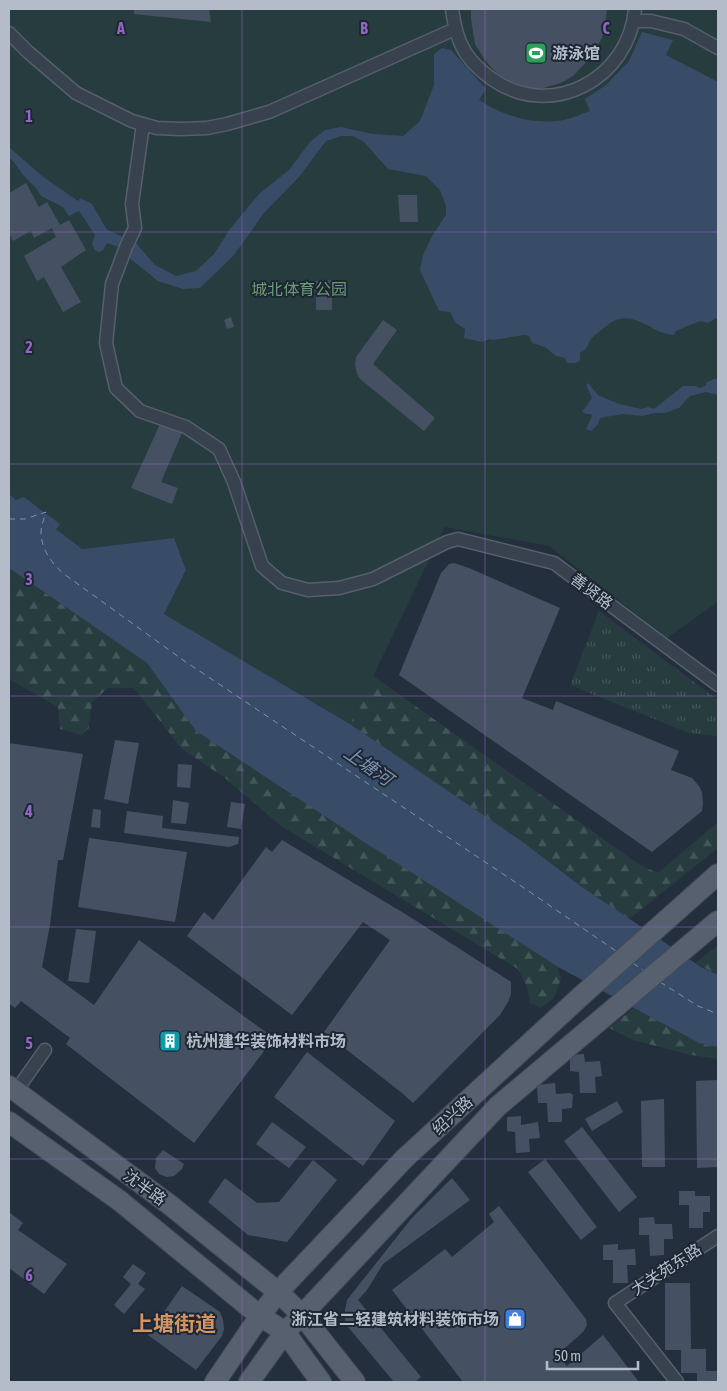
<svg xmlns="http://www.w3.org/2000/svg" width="727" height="1391" viewBox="0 0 727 1391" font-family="'Asap Condensed','Noto Sans SC',sans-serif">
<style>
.grass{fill:url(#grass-tufts)}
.forest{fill:url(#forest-firs)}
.park{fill:#263c3f}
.water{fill:#394c67}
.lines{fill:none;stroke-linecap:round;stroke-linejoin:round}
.ferry{stroke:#7c92b1;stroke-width:1;stroke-dasharray:6 5;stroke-linecap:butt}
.building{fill:#455162}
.minor-casing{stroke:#565f6c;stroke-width:15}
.primary-casing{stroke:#414a57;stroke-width:22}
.minor{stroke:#38414e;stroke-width:12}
.primary{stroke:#56606e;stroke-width:20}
.grid{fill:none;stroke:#9266c3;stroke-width:1;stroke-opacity:0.55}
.labels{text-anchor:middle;stroke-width:4;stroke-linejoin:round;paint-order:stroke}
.poi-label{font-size:16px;font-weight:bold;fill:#b4bcc9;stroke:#1d2633;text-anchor:start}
.park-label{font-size:16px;fill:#6b9a76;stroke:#1d2633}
.street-label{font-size:16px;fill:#b4bcc9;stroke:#1d2633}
.water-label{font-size:18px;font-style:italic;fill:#7c92b1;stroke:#1d2633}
.district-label{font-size:21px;font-weight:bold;fill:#d59563;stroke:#1d2633}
.grid-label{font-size:16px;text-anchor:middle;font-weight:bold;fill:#9266c3;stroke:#1d2633;stroke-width:4;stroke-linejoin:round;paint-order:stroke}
</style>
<defs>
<pattern id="grass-tufts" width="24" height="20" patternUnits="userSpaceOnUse" patternTransform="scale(1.25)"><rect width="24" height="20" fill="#263c3f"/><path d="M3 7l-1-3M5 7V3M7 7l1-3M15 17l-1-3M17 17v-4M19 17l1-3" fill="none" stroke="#435659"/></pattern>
<pattern id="forest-firs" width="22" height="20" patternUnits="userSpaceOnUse" patternTransform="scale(1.25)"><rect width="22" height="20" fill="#263c3f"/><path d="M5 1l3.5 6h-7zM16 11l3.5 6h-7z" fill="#435659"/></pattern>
</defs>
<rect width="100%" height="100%" fill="#242f3e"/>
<path class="grass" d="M599,611l119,89v36l-29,-3 -119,-48z"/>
<path class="forest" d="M9,568l138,95 49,68 362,236 3,12 -7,19 -13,10 -11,-5 -3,-16 -9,-18 -237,-143 -56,-48 -43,-29 -48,-61h-26l-16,14 -3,26 -7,7 -22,-6 -2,-22 -49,-28z
M373,676l267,189 18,8 60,-51v26l-89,71 -47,-32 -232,-163z
M718,945v30l-23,-12z
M634,1008l65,35 19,4v12l-27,-4 -58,-15 -24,-12z"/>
<path class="park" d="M9,9h709v593l-51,36 -118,-92 -104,-19 -95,197 -186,-110 22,-44 -12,-32 -92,11 -26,-20 -10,-17 -8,-5 -22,-7 -7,-6z"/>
<path class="water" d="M642,32l31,8 -7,15 52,27v237l-2,-1 -8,5 -8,-2 -24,10 -2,4c-24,-1 -39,-27 -64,-12 -3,3 -16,12 -18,15 -6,7 -2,9 -12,15v8l-5,2h-8l-2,-5 -9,-2 -11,-9 -13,-4 -3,-7 -5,-1 -31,5 -4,-1 -7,3 -18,-4 1,-9 -9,-6 -6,-11 -11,-1 -19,-41 3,-15 9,-19 14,-21v-9l-6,-16 -14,-14 -38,-7 -24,-27 -11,-6h-12l-15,5 -27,36 -35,36 -30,42 -34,33 -17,1 -25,-8 -26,-21 -13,-13 -12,-4 -4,7 -4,2 -4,-2 -3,-6 3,-9 -16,-24 -10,5 -6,-9 -22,-11 -5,-8 -13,-13 -10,-14 -4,-3v-11l33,29 36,25 2,-3 12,6 15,26 28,12 20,23 21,11 20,-5 18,-17 16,-25 29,-35 30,-24 21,-28 15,-12 16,-3 32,7 30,2 17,-15 14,-36v-31l8,-6 9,2 35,39 -7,11c23,15 50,24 78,21 11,-1 22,-6 33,-10l-5,-12 21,-14 23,-24z
M714,379h4v16l-12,-3 -16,4 -11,12 -14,5h-10l-13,3 -19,-2 -23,4 -2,6 -7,7 -5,-2 6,-13 -1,-2h-5l-4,-2 10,-14 -6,-13 2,-2 10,12 21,9 22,5 7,-2 6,2 29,-23h12l6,2 5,-3 1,-3z
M9,494l7,6 8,-3 36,27 -4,5 26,20 92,-11 12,32 -22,44 186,110 170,116 62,47 119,80 17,8v72l-19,-4 -141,-76 -197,-127 -165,-109 -49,-68 -138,-95z"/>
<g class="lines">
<path class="ferry" d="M9,519h16l21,-7c-2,7 -5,14 -5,20 0,17 11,32 23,42l119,86 347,232 86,59
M633,963l11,8
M660,982l38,24 20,8"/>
</g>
<path class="building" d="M134,9h75l2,13 -77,-8z
M471,9h135l1,1 -2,15 -3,13 -13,21 -16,17 -12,7 -25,7 -19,-4 -19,-12 -8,-8 -7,-9 -8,-13 -4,-25z
M26,183l13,24 8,-5 13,23 9,-5 17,30 -25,17 20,35 -18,10 -19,-35 -7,4 -13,-25 32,-19 -4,-9 -18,10 -3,-7 -18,10 -4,-8v-40z
M398,195h19l1,27h-18z
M332,280v30h-16v-19h-6l1,-10z
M231,317l3,10 -7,2 -3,-9z
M383,320l14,10 -24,34 62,54 -11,13 -64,-52 -3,-5 -2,-10 1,-7z
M160,424l22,9 -21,49 17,6 -6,16 -41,-16z
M454,563l15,5 91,40 -38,90 31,12 3,-9 123,50 -8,19 21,8 7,8 3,6 1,11 -1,8 -50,41 -253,-177 42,-102 8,-9z
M115,740l24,3 -11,61 -24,-5z
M9,743l74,11 -20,106h-5l-8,65 -8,42 52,38 45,-65 135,98 -80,105 -128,-99 4,-6 -49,-37 -6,7 -6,-4z
M178,764l14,1 -2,23 -13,-1z
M173,800l16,3 -3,21 -15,-1z
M231,802l14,2 -4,25 -14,-2z
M93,809l8,1 -1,18 -9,-1z
M127,811l36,5 -1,12 77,9 -1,7 -9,3 -105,-14z
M89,838l98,14 -12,70 -97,-15z
M282,840l125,75 104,67v12l-3,8 -8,13 -87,88 -11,-10 -78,-61 66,-92 -27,-18 -71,93 -105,-79 17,-24 9,8 53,-73 6,5z
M76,929l20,2 -7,52 -21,-2z
M307,1052l88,69 -32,45 -89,-69z
M584,1054l1,8 15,-1 2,15 -7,1 1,16h-16l-1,-21 -9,-1v-16z
M717,1080l1,87 -21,1 -1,-87z
M555,1083l1,11 14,-1 3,2 -1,13 -10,1v13h-14l-1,-19h-9l-1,-18z
M664,1099l1,68h-23l-1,-66z
M617,1101l6,11 -31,19 -7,-12z
M521,1116v9l17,-3 2,16 -11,1 1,13 -14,1 -1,-21 -8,-1v-14z
M272,1122l34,25 -17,21 -33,-24z
M582,1127l55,70 -18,15 -55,-71z
M163,1150l21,14 -2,5 -8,7 -7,1 -8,-3 -4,-6 1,-10z
M545,1159l52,68 -16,13 -53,-68z
M313,1160l24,20 -50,62 -39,-7 -40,-33 17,-24 32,25 22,-1z
M452,1178l18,22 -87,64 -16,26 -9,10 63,77 -6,5h-21l-46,-55 -3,-7v-10l2,-10 64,-81z
M679,1191h16v5h15v16h-7v16h-14v-23h-10z
M499,1206l87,113 1,6 -4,7 -26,23 10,11 36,-31 36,47h-176l-3,-4 -68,-88 53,-41 7,8 42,-35 -5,-8z
M9,1212l14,11 -5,7 49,34 -23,30 -35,-26z
M654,1217l1,7h17l1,15h-9v16l-14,1 -1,-21h-10v-17z
M618,1244v6l17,-1 1,16h-9l1,18h-15v-23h-10v-15z
M133,1264l13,9 -8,11 7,5 -21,25 -10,-9 17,-21 -8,-7z
M665,1283h25l1,66h15v22h12v11h-21v-9h-16v-23h-16z
M182,1286l38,26 3,8 1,9 -2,7 -26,34 -48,-35z"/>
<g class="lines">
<g class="minor-casing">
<path id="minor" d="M452,9c2,15 5,30 13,43 7,11 17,20 27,27 59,42 137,0 143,-70
M634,21h17l33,8 34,19
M9,33l19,19 48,41 56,28 25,7 24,1 26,-1 20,-4 42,-12 186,-83
M143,124l-11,80 3,24 -9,19 -14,37 -6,59 10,45 24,23 46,16 33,22 15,33 28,84 20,17 26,7 31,-2 34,-9 74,-37 11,-3 96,24 164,122
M16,1091l29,-41
M677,1382l-62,-79 103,-67"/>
</g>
<g class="primary-casing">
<path id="primary" d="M9,1086l161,119 108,87 24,23 53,67
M9,1122l111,79 140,115 25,16 36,50
M215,1382l45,-66 18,-24 127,-134 175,-161 138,-123
M249,1382l36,-50 17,-17 196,-209 220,-185"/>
</g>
<use href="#minor" class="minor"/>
<use href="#primary" class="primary"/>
</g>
<path class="grid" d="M242,9v1373M485,9v1373M9,232h709M9,464h709M9,696h709M9,927h709M9,1159h709"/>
<defs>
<g id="stadium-square" transform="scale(1.125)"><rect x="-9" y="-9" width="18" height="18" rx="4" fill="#2e9e5b" stroke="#1d2633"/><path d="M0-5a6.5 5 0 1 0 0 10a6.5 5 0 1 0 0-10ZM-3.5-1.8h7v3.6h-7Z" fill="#fff"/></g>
<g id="building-square" transform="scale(1.125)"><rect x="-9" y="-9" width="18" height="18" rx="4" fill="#0f9aa8" stroke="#1d2633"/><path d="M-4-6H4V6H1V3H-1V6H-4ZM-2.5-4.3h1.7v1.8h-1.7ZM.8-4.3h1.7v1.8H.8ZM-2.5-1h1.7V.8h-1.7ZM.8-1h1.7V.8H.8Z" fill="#fff"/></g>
<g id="shop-square" transform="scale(1.125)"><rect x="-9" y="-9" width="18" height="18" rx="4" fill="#3f7fe0" stroke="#1d2633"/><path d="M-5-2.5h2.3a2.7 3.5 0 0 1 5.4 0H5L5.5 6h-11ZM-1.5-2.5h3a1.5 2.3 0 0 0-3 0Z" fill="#fff"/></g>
</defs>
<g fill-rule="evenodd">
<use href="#stadium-square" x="536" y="53"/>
<use href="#building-square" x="170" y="1041"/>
<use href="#shop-square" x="515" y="1319"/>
</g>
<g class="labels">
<g class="poi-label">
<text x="552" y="59">游泳馆</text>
<text x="186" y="1047">杭州建华装饰材料市场</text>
<text x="499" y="1325" text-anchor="end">浙江省二轻建筑材料装饰市场</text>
</g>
<g class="park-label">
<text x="299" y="295">城北体育公园</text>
</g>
<g class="street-label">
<text transform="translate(592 591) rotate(37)" y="6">善贤路</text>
<text transform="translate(452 1115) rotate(-43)" y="6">绍兴路</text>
<text transform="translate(145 1187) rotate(36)" y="6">沈半路</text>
<text transform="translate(666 1269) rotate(-33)" y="6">大关苑东路</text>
</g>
<g class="water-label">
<text transform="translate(368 766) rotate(35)" y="6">上塘河</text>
</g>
<g class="district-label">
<text x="174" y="1331">上塘街道</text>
</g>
</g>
<g class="grid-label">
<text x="121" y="34">A</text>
<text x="364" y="34">B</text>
<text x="606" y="34">C</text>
<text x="29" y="122">1</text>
<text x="29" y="353">2</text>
<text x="29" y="585">3</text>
<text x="29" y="817">4</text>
<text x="29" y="1049">5</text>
<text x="29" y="1281">6</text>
</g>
<rect width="727" height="1391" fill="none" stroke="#b4bcc9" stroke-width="20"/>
<path d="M547 1361v8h91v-8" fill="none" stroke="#b4bcc9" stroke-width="2.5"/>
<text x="554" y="1361" font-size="15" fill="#b4bcc9" stroke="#1d2633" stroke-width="4" paint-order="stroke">50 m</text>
</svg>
